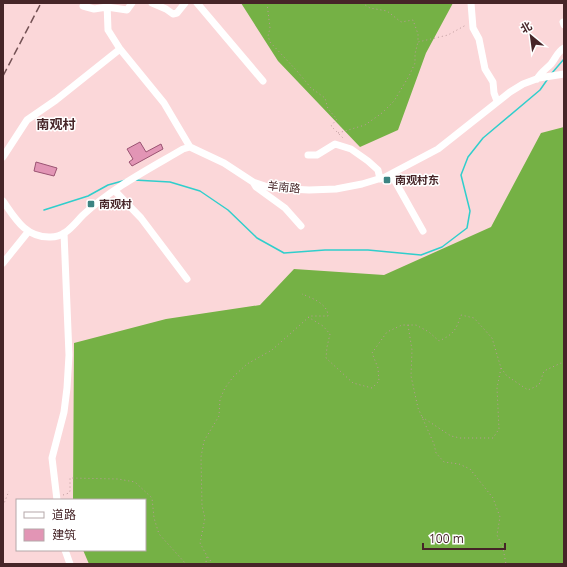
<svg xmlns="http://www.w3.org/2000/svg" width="567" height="567" viewBox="0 0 567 567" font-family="'Open Sans','Noto Sans SC',sans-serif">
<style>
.forest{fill:#75b145}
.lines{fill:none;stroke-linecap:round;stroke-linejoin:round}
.stream{stroke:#30cecc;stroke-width:1.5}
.building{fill:#e295b5;stroke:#9a5372}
.path{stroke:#bc999b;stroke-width:1;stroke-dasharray:1 3;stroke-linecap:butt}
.minor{stroke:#fff;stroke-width:7}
.rail{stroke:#735154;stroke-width:1.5;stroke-dasharray:8 4;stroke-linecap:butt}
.poi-dot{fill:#3c8483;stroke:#fff;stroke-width:1.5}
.labels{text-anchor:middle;stroke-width:3;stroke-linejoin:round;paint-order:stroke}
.poi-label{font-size:11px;font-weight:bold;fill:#462528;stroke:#fff;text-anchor:start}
.street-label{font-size:11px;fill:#462528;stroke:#fff}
.quarter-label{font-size:13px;font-weight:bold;fill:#462528;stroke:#fff}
</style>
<rect width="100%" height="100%" fill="#fbd7d9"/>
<path class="forest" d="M241,3h212l-27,50 -28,77 -38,17 -82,-86z
M564,127v437h-475l-6,-14h62v-50h-72l1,-157 92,-24 94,-14 34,-36 90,6 107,-48 50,-94z"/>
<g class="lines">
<path class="stream" d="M552,73l12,-14
M134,180l36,2 30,9 28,19 29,28 27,15 41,-3h43l53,5 21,-8 25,-19 3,-17 -9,-36 7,-18 15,-19 57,-48 7,-10
M44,210l44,-14 20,-11 18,-5"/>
</g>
<path class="building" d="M140,142l6,10 15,-8 2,5 -31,17 -3,-4 4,-3 -6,-10z
M36,162l21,6 -3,8 -20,-5z"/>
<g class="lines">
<path class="path" d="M267,3l3,25 -2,8 2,6 27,29 14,17 14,10 3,11 9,10 -6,7 13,13
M362,3l8,5 17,3 14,11 12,-2 5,14v8l30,-7 18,-10
M338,133l27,-8 17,-12 12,-12 15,-25 6,-13v-9l3,-12
M308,317l15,9 7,8 -3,13 -1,11 27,25 19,5 7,-7 -1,-13 -6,-15 15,-21 15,-7h14l13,7 10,9c15,-7 17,-11 22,-26l13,3 18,20 9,30 6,8 21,14 11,-5 5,-14 17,-8 3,1
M408,325l4,25 -1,26 7,32 16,36 2,9 8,9 15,2 11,5 23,29 7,19 -3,18 6,13 3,16
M422,417l29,19 9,2h33l6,-9 -2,-41 4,-20
M63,495l6,-2 1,-2v-13l48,1 17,3 17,16 2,20 5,16 27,30
M3,506l6,-15
M207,557l-1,5 1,2
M213,564l-6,-8 -7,-13 5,-25 -3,-12 -1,-49 3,-16 15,-25 1,-17 5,-11 8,-11 14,-13 25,-14 38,-34h18c0,-12 -16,-18 -26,-22"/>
<path class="minor" d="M152,3l14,6 7,5 4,-1 8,-10
M197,3l66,78
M471,3l2,25 6,11 6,30 8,13 1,11 3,8
M83,6l11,3 13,-2 20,3 5,-7
M563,22l1,3
M120,49l44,54 26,44
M537,79c4,-7 9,-10 14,-15 5,-6 6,-12 13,-16
M308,155h9l18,-11 16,5 17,12 10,9 2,9
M3,157l24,-37 29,-20 64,-51 -12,-19 -1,-27
M391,174l32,57
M253,182l3,5 29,21 16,18
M115,191l26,27 46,61
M3,201c12,17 22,36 46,36 16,1 24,-12 34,-22 29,-27 66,-46 100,-66l7,-2 34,16 29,19 18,6 38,2 27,-1 26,-5 23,-7 53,-28 72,-57 13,-8 16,-6 25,-4
M3,263l25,-31
M57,500l-5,-42 12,-46 3,-24 2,-33 -5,-122
M65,550l5,14"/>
<path class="rail" d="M3,76l38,-73"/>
</g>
<g class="poi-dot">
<rect x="383" y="176" width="8" height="8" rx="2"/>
<rect x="87" y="200" width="8" height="8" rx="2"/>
</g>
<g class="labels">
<g class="poi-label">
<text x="395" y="184">南观村东</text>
<text x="99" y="208">南观村</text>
</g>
<g class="street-label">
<text transform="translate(284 187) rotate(6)" y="4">羊南路</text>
</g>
<g class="quarter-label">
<text x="56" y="129">南观村</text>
</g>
</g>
<rect width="567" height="567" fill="none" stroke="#462528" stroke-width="8"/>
<rect x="16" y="499" width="130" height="52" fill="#ffffff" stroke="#b5a8a9"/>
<rect x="24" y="512" width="20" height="6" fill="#ffffff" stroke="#b5a8a9"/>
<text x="52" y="519" font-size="12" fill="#462528">道路</text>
<rect x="24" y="529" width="20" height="12" fill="#e295b5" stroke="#b5a8a9"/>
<text x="52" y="539" font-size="12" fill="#462528">建筑</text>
<g transform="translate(531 36) rotate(331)" stroke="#ffffff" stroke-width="3" paint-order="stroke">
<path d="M0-3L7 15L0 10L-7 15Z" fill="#462528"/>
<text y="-6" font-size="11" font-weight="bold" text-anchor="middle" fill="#462528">北</text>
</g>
<path d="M423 543v6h82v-6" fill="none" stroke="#462528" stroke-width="2"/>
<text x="429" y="543" font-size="12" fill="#462528" stroke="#ffffff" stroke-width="3" paint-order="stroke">100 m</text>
</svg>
